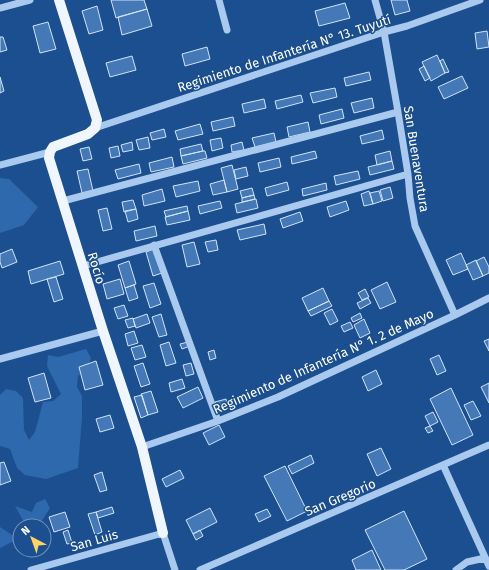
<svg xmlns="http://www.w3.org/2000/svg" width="489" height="570" viewBox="0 0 489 570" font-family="'Fira Sans',sans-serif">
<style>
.green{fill:#2e69ad}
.building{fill:#4478b7;stroke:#cfe3fa}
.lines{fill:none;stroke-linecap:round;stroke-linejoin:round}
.minor{stroke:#a9c9ee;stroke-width:7}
.major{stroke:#f0f6ff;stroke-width:10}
.labels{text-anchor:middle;stroke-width:3;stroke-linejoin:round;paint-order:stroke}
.street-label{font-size:13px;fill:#fff;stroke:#1b4f8f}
</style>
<rect width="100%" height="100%" fill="#1b4f8f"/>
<path class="green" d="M0,178l9,1 29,28 -14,18 -24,8z
M86,349l5,9 -4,11 -9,7 -1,11 5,9v22l-4,50 -32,11 -21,-4 -8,-7 -7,-19 -10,-3v-51l6,-6 10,2 7,7 1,32 5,10 6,-8 8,-30 10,-1 8,-7 -14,-28 1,-11 10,2z
M45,499l5,9 -9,14 1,4h-18l1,-2 -10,-18 17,6 4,-9z
M0,527l12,8 8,-2v9l-6,-1 -14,7z"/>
<path class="building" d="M111,0h33l3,9 -31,9z
M391,0h16l3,11 -15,4z
M345,3l5,15 -31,8 -4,-15z
M97,6l6,24 -14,4 -7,-23z
M147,9l5,17 -30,9 -4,-18z
M48,22l8,27 -16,4 -7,-27z
M487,31l2,16 -12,2 -2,-16z
M0,37h3l4,13 -7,2z
M207,47l3,12 -25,7 -3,-12z
M437,55l8,18 -14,8 -9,-19z
M132,56l4,14 -26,7 -4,-14z
M443,59l6,13 -4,1 -5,-12z
M424,66l6,12 -5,3 -6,-12z
M369,72l2,8 -25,6 -2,-8z
M462,76l6,12 -24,11 -6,-12z
M0,77l4,14 -4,2z
M335,88l2,9 -24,6 -3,-10z
M301,95l2,7 -26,7 -2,-8z
M372,98l2,10 -20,5 -3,-10z
M264,99l2,9 -22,5 -2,-9z
M342,109l2,9 -23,6 -2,-9z
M233,117l2,9 -22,5 -2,-9z
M308,122l2,10 -21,5 -2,-10z
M200,124l3,10 -25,6 -3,-9z
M164,129l2,8 -14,3 -2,-7z
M382,130l2,9 -22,5 -2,-8z
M274,133l2,9 -21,5 -3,-9z
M148,137l2,11 -11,2 -3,-10z
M221,138l2,10 -11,3 -2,-11z
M132,142l1,8 -10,2 -2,-7z
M242,142l2,8 -12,2 -1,-7z
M201,144l2,7 -22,5 -1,-7z
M118,146l2,10 -9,2 -2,-10z
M89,147l3,12 -9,2 -3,-12z
M203,151h2l2,7 -24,6 -2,-8z
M315,151l2,7 -25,6 -1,-7z
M390,151l2,10 -15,4 -2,-10z
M172,157l2,10 -23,5 -2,-9z
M279,158l2,9 -21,5 -2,-9z
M392,161l2,8 -24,6 -2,-8z
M139,164l2,9 -23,6 -3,-9z
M232,165l6,24 -11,3 -6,-24z
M246,167l2,9 -12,3 -2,-9z
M88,169l5,22 -11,2 -5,-22z
M358,171l2,8 -24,6 -2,-9z
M224,180l3,12 -14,3 -3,-11z
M198,181l2,10 -24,6 -3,-11z
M287,182l2,8 -22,6 -2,-8z
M326,183l1,7 -24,6 -1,-7z
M390,187l3,11 -10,3 -3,-11z
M252,188l2,7 -12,3 -2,-7z
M162,189l3,12 -21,5 -2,-11z
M369,191l4,13 -9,2 -3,-12z
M379,191l3,10 -9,3 -3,-11z
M254,195l1,4 -13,3v-4z
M256,199l2,9 -21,5 -2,-9z
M133,200l3,9 -12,3 -2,-10z
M220,201l2,7 -22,6 -2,-8z
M346,201l3,9 -19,7 -3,-10z
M187,206l1,5 -22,6 -2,-6z
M107,208l5,21 -9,2 -5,-21z
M136,209l2,10 -10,3 -3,-11z
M188,211l2,9 -23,5 -2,-8z
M300,212l3,9 -20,7 -3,-9z
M264,224l2,10 -26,6 -3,-10z
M155,226l2,10 -21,5 -2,-10z
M216,240l2,10 -10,2 -3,-10z
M194,242l6,22 -13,3 -5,-22z
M12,249l5,13 -15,6 -2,-6v-8z
M154,249l8,24 -9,3 -7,-24z
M461,253l7,16 -15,6 -7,-15z
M484,257l5,10v6l-6,3 -7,-15z
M476,260l7,16 -10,4 -7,-15z
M60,261l4,13 -33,10 -3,-13z
M129,261l7,23 -11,4 -7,-23z
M56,277l7,22 -9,3 -7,-23z
M120,279l4,15 -17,5 -4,-15z
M387,282l9,20 -16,7 -9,-19z
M154,283l7,21 -11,4 -7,-22z
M134,285l4,13 -9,3 -4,-13z
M323,288l6,13 -21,10 -6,-13z
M365,289l4,8 -7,3 -4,-7z
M368,298l3,5 -11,6 -3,-6z
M329,301l3,5 -21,10 -3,-5z
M124,305l4,11 -10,3 -4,-11z
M332,309l6,12 -8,4 -6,-12z
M360,313l2,5 -9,4 -2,-4z
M147,314l3,9 -14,5 -3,-9z
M161,314l6,21 -8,2 -7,-20z
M133,318l2,8 -7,2 -3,-8z
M364,319l6,14 -10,5 -6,-13z
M350,322l3,6 -9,4 -3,-6z
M134,331l4,12 -10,3 -3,-12z
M489,339v12l-5,-10z
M169,342l7,21 -10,3 -6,-21z
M188,342l2,4 -8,3 -2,-5z
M142,345l4,12 -11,3 -4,-12z
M214,350l2,8 -6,2 -2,-8z
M439,355l7,16 -9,4 -7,-16z
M96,361l7,24 -18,5 -6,-23z
M143,363l7,21 -9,3 -7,-21z
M191,363l3,11 -8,2 -3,-11z
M376,370l6,14 -14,7 -6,-14z
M44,373l7,25 -16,4 -7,-24z
M182,379l3,9 -14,4 -2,-9z
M489,383v20l-8,-16z
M198,387l5,11 -20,10 -6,-11z
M451,388l22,47 -21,10 -22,-46z
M151,391l7,21 -10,3 -7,-21z
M142,395l6,20 -7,3 -7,-21z
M226,399l1,4 -10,3 -2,-4z
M473,401l8,15 -10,4 -7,-15z
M227,403l2,5 -8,2 -1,-5z
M433,412l5,10 -8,4 -5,-10z
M110,415l4,13 -14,4 -4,-13z
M219,425l6,12 -16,8 -6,-12z
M430,426l3,5 -5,2 -3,-5z
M381,448l10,21 -14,7 -10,-22z
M311,455l3,8 -22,11 -4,-8z
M4,462l7,19 -11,4v-22z
M285,466l22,45 -20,10 -23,-45z
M180,470l4,8 -18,9 -4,-8z
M102,472l5,18 -7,2 -6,-17z
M112,507l2,6 -16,5 -2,-6z
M210,508l7,14 -24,12 -7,-14z
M267,509l4,7 -12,6 -4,-8z
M404,511l23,48 -23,11h-19l-20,-40z
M65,512l5,15 -16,5 -5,-15z
M96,512l6,20 -7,3 -7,-21z
M68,530l4,13 -5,1 -4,-12z
M200,530l3,6 -7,4 -3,-6z
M372,550l9,20h-25l-4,-10z"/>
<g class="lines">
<path class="minor" d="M219,0l8,30
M375,0l9,32 14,80 10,62 2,24 5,28 40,89
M0,8l30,-8
M95,128l289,-96 23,-6 73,-26
M0,165l50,-13
M63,201l335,-89
M154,245l64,176
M83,266l325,-92
M0,359l103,-28
M142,447l76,-26 60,-24 177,-82 34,-17
M443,465l46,101
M31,570l132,-37 12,37
M200,570l289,-125
M456,570l11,-8 18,-4"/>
<path class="major" d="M59,0l38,120 -2,8 -7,6 -35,13 -3,5 -1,6 54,173 39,116 21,86"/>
</g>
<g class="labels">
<g class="street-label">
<text transform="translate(284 53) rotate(-18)" y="5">Regimiento de Infantería N° 13. Tuyutí</text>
<text transform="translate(417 159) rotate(81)" y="5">San Buenaventura</text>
<text transform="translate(97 268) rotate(73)" y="5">Rocío</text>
<text transform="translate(323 361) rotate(-24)" y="5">Regimiento de Infantería N° 1. 2 de Mayo</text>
<text transform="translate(340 497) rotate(-23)" y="5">San Gregorio</text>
<text transform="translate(94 540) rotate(-16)" y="5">San Luis</text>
</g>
</g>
<g transform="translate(32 538) rotate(319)"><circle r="19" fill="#1b4f8f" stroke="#7695bc"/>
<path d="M0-3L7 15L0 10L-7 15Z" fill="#ffd166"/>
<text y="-6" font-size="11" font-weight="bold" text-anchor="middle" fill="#ffffff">N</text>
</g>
</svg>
